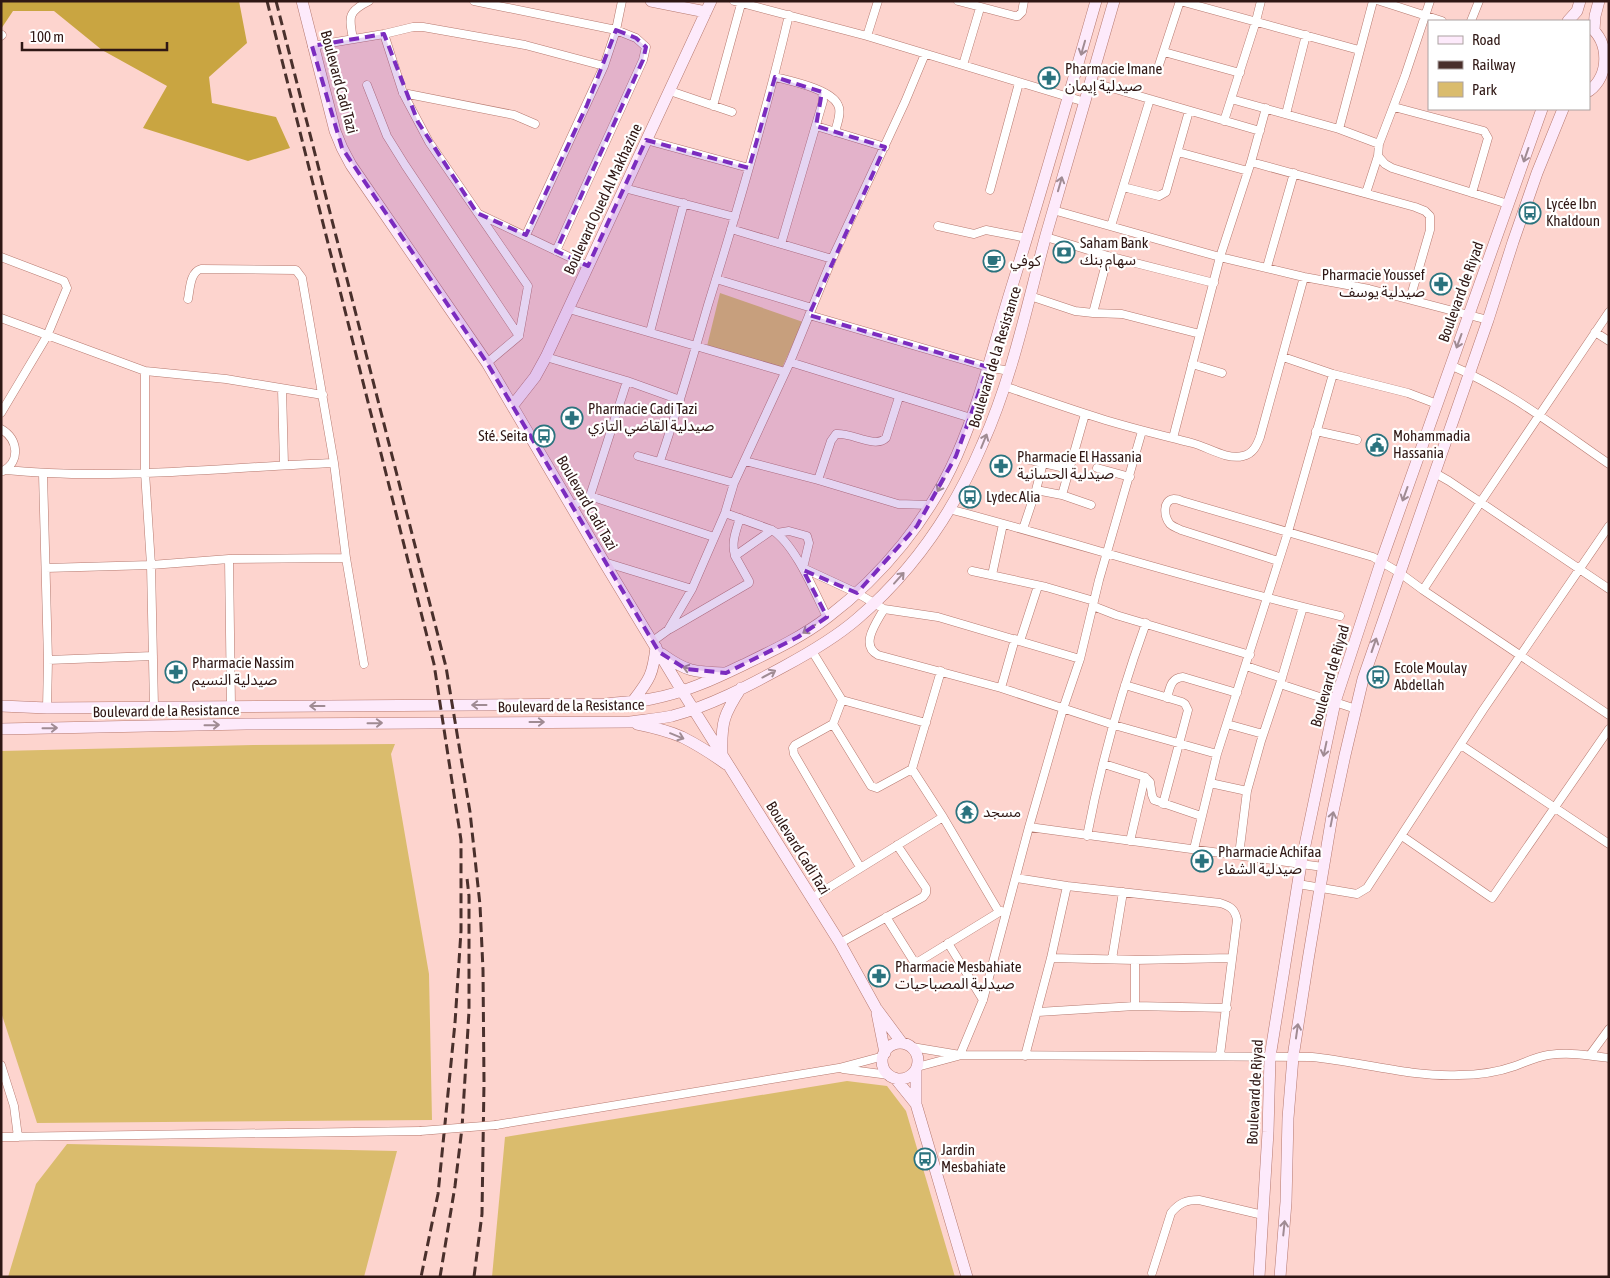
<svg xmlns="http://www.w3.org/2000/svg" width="1610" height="1278" viewBox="0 0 1610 1278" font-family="'Asap Condensed','Noto Sans Arabic',sans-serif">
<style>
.green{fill:#dabc6d}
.forest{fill:#c9a541}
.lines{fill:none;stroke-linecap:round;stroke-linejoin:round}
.street-casing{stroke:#b6796f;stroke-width:9}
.secondary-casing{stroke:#b6796f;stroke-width:12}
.street{stroke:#fff;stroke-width:8}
.secondary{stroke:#fdeafb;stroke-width:11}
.rail{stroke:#4a302c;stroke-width:3;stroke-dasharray:10 5;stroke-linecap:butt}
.street-bridge-casing{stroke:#b6796f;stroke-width:9;stroke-linecap:butt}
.street-bridge{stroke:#fff;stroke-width:8}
.oneway{stroke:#a08b93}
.marked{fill:#7b2cbf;fill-opacity:0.2;stroke:#7b2cbf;stroke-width:4;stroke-dasharray:10 6;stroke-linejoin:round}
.labels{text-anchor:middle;stroke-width:4.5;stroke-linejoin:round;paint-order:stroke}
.poi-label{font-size:15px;fill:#2f1714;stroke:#fff;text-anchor:start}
.street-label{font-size:15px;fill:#2f1714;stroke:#fff}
</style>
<rect width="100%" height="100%" fill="#fdd4ce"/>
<path class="green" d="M720,293l83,29 -22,48 -74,-24z
M395,744l-4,10 38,220 3,146 -395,3 -36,-111v-261l252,-6z
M847,1081l40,5 19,25 49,166h-463l13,-140z
M67,1144l330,7 -33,126h-356l28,-93z"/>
<path class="forest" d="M1,1h238l8,42 -38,34 3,26 64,14 14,31 -42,13 -105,-33 24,-42 -65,-36 -48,-39h-41l-12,18z"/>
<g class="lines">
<g class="street-casing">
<path id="street" d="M474,1l142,29 20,8 10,9 -3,13 -87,191
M734,1l133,35 218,66
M958,1l57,15h3l4,-4 2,-11
M1180,1l179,49
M1380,1l62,20
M1430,1l-25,75 -26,68 -1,12 7,8 7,4 116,36
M1471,21l8,-20
M384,34l19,59 26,49 99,144 -9,50 -32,27
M1,36l1,-1
M867,36l11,-35
M353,39c-4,-22 -6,-27 16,-38
M312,46l72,-12 29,-7h10l102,18 79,21
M1164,52l76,21
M963,65l17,-57
M1158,68l22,-67
M775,77c15,4 56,12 63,28 4,7 -1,19 -3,27
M1091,82l169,49
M367,85l20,51 18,29 114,171
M670,91l62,21
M403,93l111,22 21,9
M1231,99l108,30 40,15
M713,106l28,-102
M1394,107l90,24 4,7 -16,55
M1286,114l20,-79
M1224,121l32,-100 5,-20
M816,126l69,21
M1339,129l34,-128
M646,140l103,28
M1178,152l70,19
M1251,162l164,45 10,4 5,5v14l-20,69
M1123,187l36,9 7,-4 23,-81
M624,188l111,29
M990,190l29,-107
M1366,193l12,-37
M1053,210l167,47 84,20 65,12 119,31
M479,214l109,52
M938,226l36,8 12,-4 41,8
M1111,226l39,-127
M731,229l101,30
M526,235l78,-169 12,-36 6,-29
M1046,237l62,19 106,27
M781,244l42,-143 -1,-9
M1,257l63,24 3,7 -20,48 -46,77
M1267,267l27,-94
M716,279l96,29
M1030,296l45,15 18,2 29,1 78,20
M188,299c2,-10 2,-27 13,-30l95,1 6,8 32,185 12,95 18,106
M569,309l216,63
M1093,313l15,-57
M809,315l179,52 21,4
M1,318l144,53 81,8 97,16
M650,332l34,-129
M1595,332l14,9
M546,357l81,24 53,19
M1283,357l50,17 75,19 29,11
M790,362l181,56
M1192,364l30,9
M1450,365c57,24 108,64 159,99
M145,371v101l6,93 3,142
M1004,386c32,11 63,22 95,32 31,10 62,17 93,25 16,4 34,17 51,13 10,-2 14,-11 17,-19l44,-160
M282,389l2,76
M1,429c17,10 20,32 2,42
M1316,431l41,9
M1173,438l47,-181 31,-95 15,-54
M638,456l96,27
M1026,459l43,10
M660,461c18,-52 33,-104 48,-156 30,-96 58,-192 81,-290
M745,461l73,19 80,24 32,1
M1097,468l33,9
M6,470c109,11 219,-3 328,-7
M1435,473l14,8 160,108
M43,474l5,186 -1,48
M818,480l13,-39 5,-7c15,-2 39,15 50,4l13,-41
M1036,490l26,5 29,10
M1062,495l23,-81
M590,496l37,-115
M572,506l18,-10 124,41
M949,509c131,35 259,76 391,107
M725,513l47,17c23,14 43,63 55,87
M1023,529l13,-39 7,-27
M777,533l12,-2 18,5 2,7 -6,25
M735,556c-4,-14 1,-25 5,-38
M229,559l2,147
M1278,561l-97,-31c-4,-2 -8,-3 -11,-6 -6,-7 -8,-24 4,-25 3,0 6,1 8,2l191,56 27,16 23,17 186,125
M604,562l88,27
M46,568l105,-3 78,-6 117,-1
M803,568l54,25 27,16 54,8 142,42
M972,571l74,16 48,14
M992,575l11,-51
M1423,590l57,-87 129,-191
M1093,606l23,9 134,40
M884,609c-7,13 -25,36 -6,46l123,33 113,37 103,29
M670,629l79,-46v-2l-14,-25 37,-26
M653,641l15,-11 24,-41 33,-76 9,-30 56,-121 42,-103 73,-157 20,-48
M1020,641l18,-55
M812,651l30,49 84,23
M48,660l105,-4
M1246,666l36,12
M1280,684l76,25
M1125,685l57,17 3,2 3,6 -25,94
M1001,688l14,-49
M1167,698c3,-11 4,-20 16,-21l54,16
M842,700l-9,24 -38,21 -2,3 1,6 66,113
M833,724l38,62 6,2 35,-19 29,-98
M1227,724l36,10
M1461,745l148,99
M1104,764l41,13 5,5 2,13 2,5 47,16
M912,769l31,48 56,95
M1210,783l37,8
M1029,827l294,40
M1087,836c14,-73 34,-144 59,-213
M1402,836l90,62 117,-169
M1130,841l15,-64
M1194,849l23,-95 71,-222 45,-158
M1239,855l8,-64 14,-50 19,-57 23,-77
M1016,878l51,8 153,17c10,3 15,6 17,17l-17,135
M1298,884l59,10 10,-6 116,-178 126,-184
M812,898l131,-81
M886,917l27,43 5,2 83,-51
M840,943l83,-46 3,-4v-5l-29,-43
M948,943l35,57
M1051,958l84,2 97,-2
M1112,959l11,-67
M1135,1006v-46
M1038,1012l97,-6 92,2
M912,1047l48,8 352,2c49,5 98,20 147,18 19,0 39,-3 56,-9 11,-4 21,-9 33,-11 21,-3 40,0 61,3
M960,1055l23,-55 46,-173 34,-118 17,-50 19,-79 43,-149
M1590,1055l19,-26
M1025,1056l26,-98 16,-72
M1,1065l13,41 4,31
M917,1067l41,-11
M843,1069l46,6
M496,1125l343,-57 45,-12
M1,1137l419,-6
M1152,1273l19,-60c8,-10 15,-13 28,-13l64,15"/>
</g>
<g class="secondary-casing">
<path id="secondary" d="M302,1l33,130 7,17 9,17 136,198 117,199 78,129 158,252 36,65 26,35
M651,1l55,11
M1568,21l9,-10 3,-10
M1589,26c21,16 21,49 0,65
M1594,30l1,-14 4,-15
M513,405l22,-28 11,-20 165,-356
M662,654c25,18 32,18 62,19
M633,701c17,-22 20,-27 23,-54
M1,706l46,2 558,-4c15,-2 31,-2 46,-5 33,-6 63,-20 92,-34 29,-14 59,-28 85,-48 55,-42 101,-98 129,-162 24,-55 38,-115 56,-172 29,-94 56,-188 83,-282
M637,724c15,3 31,7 45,13 16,8 30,17 44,27
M1,729l245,-5 384,-2c14,-2 28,-3 42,-6 38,-10 76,-30 111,-49 26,-14 52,-29 74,-48 55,-47 97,-108 125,-174 30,-66 45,-140 64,-210 22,-78 46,-156 68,-234
M722,753c-1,-31 2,-39 19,-65
M877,1013l8,40
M882 1061a18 18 0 1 1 36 0a18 18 0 1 1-36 0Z
M916,1070v34l51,173
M895,1078l21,26
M1259,1277l9,-145 2,-75 31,-193 34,-162 46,-140 161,-453
M1280,1277l6,-75 2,-84 5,-61 15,-97 24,-144 13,-61 18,-76 125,-359 25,-78 24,-69 26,-64"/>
</g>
<use href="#street" class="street"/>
<use href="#secondary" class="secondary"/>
<path class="rail" d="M267,1l167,663 27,176v91l-6,92 -17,171 -17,83
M276,1l170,666 24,145 10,93 3,65 1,112 -2,132 -8,63
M440,1277l15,-91 7,-58 7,-117v-115l-2,-18"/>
<g class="street-bridge-casing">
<path id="street-bridge" d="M420,1131l76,-6"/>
</g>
<use href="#street-bridge" class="street-bridge"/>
</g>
<defs><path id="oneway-shaft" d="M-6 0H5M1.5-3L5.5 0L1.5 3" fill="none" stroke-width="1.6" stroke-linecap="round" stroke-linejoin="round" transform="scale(1.25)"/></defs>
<g class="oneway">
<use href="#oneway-shaft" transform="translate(1083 48) rotate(106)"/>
<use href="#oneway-shaft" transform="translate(1526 155) rotate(109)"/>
<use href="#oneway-shaft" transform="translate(1060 184) rotate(-74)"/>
<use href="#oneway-shaft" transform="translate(1459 341) rotate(110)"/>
<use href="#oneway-shaft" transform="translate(984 441) rotate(-68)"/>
<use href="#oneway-shaft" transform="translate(941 485) rotate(119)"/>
<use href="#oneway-shaft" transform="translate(1405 494) rotate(110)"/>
<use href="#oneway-shaft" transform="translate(899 578) rotate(-48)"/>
<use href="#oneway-shaft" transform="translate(809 629) rotate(146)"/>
<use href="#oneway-shaft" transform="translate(1374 645) rotate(-71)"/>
<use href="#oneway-shaft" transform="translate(690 669) rotate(-164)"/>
<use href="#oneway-shaft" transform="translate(769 674) rotate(-28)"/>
<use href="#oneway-shaft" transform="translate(479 705) rotate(180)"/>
<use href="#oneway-shaft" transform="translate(317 706) rotate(180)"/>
<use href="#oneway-shaft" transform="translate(537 722)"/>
<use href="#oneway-shaft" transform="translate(375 723) rotate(-1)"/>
<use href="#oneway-shaft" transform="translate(212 725) rotate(-1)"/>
<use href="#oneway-shaft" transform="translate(50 728) rotate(-1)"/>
<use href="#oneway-shaft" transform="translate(677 736) rotate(22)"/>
<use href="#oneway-shaft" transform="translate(1325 749) rotate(102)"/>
<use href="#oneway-shaft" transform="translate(1332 819) rotate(-79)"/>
<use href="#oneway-shaft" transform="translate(1297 1031) rotate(-82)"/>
<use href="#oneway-shaft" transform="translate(1284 1228) rotate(-84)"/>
</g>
<path class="marked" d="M616,30l20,8 10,9 -3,13 -87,191 32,15 58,-126 103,28 26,-91 47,15 -6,34 69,21 -76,168 179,52 -32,89 -39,70 -60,67 -54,-23 24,47 -29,20 -72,36 -40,-4 -27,-17 -172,-289 -145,-215 -30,-102 72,-12 34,88 59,91 49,22 61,-130z"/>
<defs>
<g id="pharmacy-ring" transform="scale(1.125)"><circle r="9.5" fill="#fff" stroke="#2b737e" stroke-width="1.5"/><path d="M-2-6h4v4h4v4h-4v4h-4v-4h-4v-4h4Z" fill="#2b737e"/></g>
<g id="bus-ring" transform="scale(1.125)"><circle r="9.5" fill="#fff" stroke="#2b737e" stroke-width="1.5"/><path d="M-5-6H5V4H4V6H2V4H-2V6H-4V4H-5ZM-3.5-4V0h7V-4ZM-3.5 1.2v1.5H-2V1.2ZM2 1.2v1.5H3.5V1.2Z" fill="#2b737e"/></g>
<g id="bank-ring" transform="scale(1.125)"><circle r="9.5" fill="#fff" stroke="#2b737e" stroke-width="1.5"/><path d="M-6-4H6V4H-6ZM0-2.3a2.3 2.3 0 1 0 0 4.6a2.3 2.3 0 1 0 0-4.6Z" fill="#2b737e"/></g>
<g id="cafe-ring" transform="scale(1.125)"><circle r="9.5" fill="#fff" stroke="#2b737e" stroke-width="1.5"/><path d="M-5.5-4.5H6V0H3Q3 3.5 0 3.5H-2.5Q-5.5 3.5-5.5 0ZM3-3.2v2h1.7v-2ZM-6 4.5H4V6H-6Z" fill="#2b737e"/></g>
<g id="civic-ring" transform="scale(1.125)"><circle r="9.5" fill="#fff" stroke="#2b737e" stroke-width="1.5"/><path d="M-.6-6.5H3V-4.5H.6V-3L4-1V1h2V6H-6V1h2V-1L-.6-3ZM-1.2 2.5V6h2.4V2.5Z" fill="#2b737e"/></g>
<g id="temple-ring" transform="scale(1.125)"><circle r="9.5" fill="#fff" stroke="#2b737e" stroke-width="1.5"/><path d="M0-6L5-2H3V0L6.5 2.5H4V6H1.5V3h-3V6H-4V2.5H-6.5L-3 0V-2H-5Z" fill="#2b737e"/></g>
</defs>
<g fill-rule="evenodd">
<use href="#pharmacy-ring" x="1049" y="78"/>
<use href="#bus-ring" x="1530" y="213"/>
<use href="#bank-ring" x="1064" y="252"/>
<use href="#cafe-ring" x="994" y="261"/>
<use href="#pharmacy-ring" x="1441" y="284"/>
<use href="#pharmacy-ring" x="572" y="418"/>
<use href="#bus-ring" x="544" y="436"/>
<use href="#civic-ring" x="1377" y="445"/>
<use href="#pharmacy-ring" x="1001" y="466"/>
<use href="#bus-ring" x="970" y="497"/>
<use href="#pharmacy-ring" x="176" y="672"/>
<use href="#bus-ring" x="1378" y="677"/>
<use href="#temple-ring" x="967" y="812"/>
<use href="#pharmacy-ring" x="1202" y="861"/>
<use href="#pharmacy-ring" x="879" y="976"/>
<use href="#bus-ring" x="925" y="1159"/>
</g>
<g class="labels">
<g class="poi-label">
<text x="1065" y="74">Pharmacie Imane<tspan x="1065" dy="17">صيدلية إيمان</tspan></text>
<text x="1546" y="209">Lycée Ibn<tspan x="1546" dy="17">Khaldoun</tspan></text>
<text x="1080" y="248">Saham Bank<tspan x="1080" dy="17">سهام بنك</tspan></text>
<text x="1010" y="266">كوفي</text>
<text x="1425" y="280" text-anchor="end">Pharmacie Youssef<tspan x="1425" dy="17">صيدلية يوسف</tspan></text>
<text x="588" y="414">Pharmacie Cadi Tazi<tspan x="588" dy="17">صيدلية القاضي التازي</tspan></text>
<text x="528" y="441" text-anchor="end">Sté. Seita</text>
<text x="1393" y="441">Mohammadia<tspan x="1393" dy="17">Hassania</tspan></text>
<text x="1017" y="462">Pharmacie El Hassania<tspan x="1017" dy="17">صيدلية الحسانية</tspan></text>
<text x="986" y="502">Lydec Alia</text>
<text x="192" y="668">Pharmacie Nassim<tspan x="192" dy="17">صيدلية النسيم</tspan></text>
<text x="1394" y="673">Ecole Moulay<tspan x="1394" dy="17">Abdellah</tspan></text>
<text x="983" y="817">مسجد</text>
<text x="1218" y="857">Pharmacie Achifaa<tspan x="1218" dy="17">صيدلية الشفاء</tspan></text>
<text x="895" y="972">Pharmacie Mesbahiate<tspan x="895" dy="17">صيدلية المصباحيات</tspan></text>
<text x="941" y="1155">Jardin<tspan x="941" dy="17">Mesbahiate</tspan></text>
</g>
<g class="street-label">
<text transform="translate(339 82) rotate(75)" y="5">Boulevard Cadi Tazi</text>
<text transform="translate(603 199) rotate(-65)" y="5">Boulevard Oued Al Makhazine</text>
<text transform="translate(1461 292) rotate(-70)" y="5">Boulevard de Riyad</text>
<text transform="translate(995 357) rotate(-73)" y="5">Boulevard de la Resistance</text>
<text transform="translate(587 503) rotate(60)" y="5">Boulevard Cadi Tazi</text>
<text transform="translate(1330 676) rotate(-74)" y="5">Boulevard de Riyad</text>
<text transform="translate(571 706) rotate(-1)" y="5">Boulevard de la Resistance</text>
<text transform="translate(166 711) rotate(-1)" y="5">Boulevard de la Resistance</text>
<text transform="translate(798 848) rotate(58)" y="5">Boulevard Cadi Tazi</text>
<text transform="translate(1255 1092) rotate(-87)" y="5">Boulevard de Riyad</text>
</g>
</g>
<rect width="1610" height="1278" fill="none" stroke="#2f1714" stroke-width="5"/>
<rect x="1428" y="20" width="162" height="90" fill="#ffffff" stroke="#aca2a1"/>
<rect x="1438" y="36" width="25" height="8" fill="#fdeafb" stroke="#aca2a1"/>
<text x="1472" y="45" font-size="15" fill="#2f1714">Road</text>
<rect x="1438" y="61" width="25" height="8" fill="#4a302c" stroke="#aca2a1"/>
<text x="1472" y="70" font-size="15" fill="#2f1714">Railway</text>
<rect x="1438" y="82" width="25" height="15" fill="#dabc6d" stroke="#aca2a1"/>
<text x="1472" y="95" font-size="15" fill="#2f1714">Park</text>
<path d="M22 42v8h145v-8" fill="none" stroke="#2f1714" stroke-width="2.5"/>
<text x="30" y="42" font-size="15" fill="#2f1714" stroke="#ffffff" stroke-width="4" paint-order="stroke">100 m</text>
</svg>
